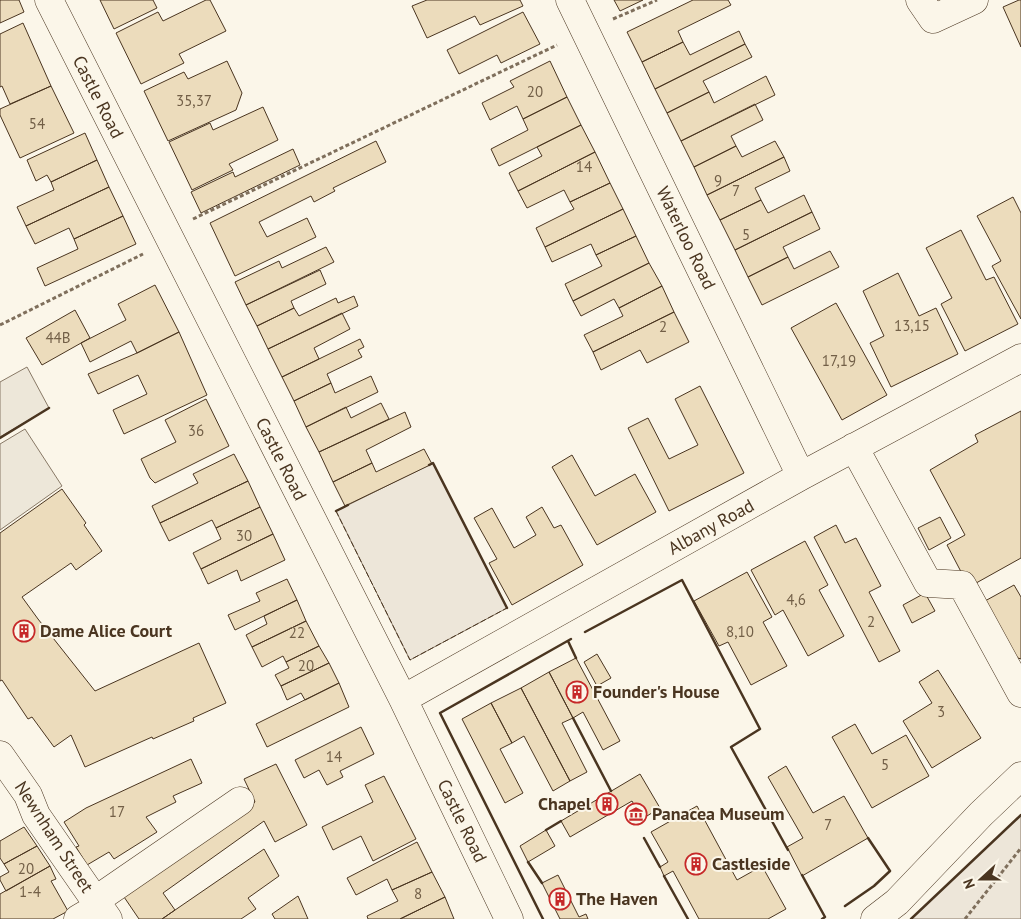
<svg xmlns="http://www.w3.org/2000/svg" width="1021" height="919" viewBox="0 0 1021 919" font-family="'PT Sans',sans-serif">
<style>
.green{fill:#ede6d9;stroke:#887966}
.parking{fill:#ede7d9;stroke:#887966}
.building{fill:#ecdcbc;stroke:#4a3520}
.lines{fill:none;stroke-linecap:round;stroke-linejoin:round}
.minor-casing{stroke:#4a3520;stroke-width:29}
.path{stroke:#7f6f5c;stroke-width:3;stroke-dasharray:4 2.5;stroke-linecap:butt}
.minor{stroke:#fbf6e9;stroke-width:28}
.fence{stroke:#4a3520;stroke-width:1;stroke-dasharray:6 2.5;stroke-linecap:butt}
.wall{stroke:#4a3520;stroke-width:2.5}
.labels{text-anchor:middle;stroke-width:4;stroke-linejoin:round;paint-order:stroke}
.number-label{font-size:15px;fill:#725f47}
.street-label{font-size:18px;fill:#4a3520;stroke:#fbf6e9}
.poi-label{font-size:18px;font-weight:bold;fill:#4a3520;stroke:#fbf6e9;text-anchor:start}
</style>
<rect width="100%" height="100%" fill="#fbf6e9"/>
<path class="green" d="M433,463l74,145 -97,52 -74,-149z
M1021,815v104h-110z"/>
<path class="parking" d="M27,367l22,41 -49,29v-55z
M25,429l37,57 -62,44v-86z"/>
<path class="building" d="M0,0h19l5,12 -24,11z
M100,0h53l4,8 -43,21z
M206,0h4l16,31 -47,23 5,9 -43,21 -25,-51 42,-21 5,9z
M427,0h93l3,6 -43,19 -5,-9 -48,22 -15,-32z
M614,0h29l-23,11z
M693,0h35l3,5 -53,26 5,11 -41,20 -15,-30z
M1019,0h2v47l-18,-40z
M523,12l17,32 -39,19 -4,-8 -38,19 -12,-24z
M23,23l28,63 -41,18 -8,-18 -2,1v-53z
M739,31l6,13 -90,45 -13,-27 41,-20 7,13z
M745,44l7,13 -49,24 6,11 -42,21 -12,-24z
M227,61l15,32 -6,17 -68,31 -24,-50 40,-19 4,7z
M550,61l17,36 -44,22 -6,-13 -27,14 -8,-17 32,-16 -4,-6z
M766,76l9,19 -94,46 -14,-28 42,-21 5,11z
M51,86l23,47 -54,25 -20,-43v-6z
M567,97l14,28 -82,41 -8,-17 37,-19 -5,-11z
M755,104l8,16 -32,16 5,10 -42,21 -13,-26z
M263,107l15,33 -49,24 4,6 -41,20 -23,-48 41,-19 3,7z
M581,125l14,27 -77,39 -9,-18 33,-17 -5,-9z
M85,133l12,27 -46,22 -4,-7 -11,6 -9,-21z
M376,141l10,21 -53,26 2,3 -21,11 -3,-6 -52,26 8,15 40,-19 9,19 -81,39 -25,-53z
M775,141l9,16 -77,38 -13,-28 42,-21 6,11z
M293,149l7,16 -99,48 -10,-21 42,-20 2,5z
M595,152l15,31 -40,19 -6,-12 -37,18 -9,-17z
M784,157l6,14 -35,17 6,12 -41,20 -13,-25z
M97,160l12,27 -83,39 -9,-19 37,-17 -3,-8z
M610,183l13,26 -78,38 -9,-19 38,-19 -4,-7z
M109,187l14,29 -49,23 -5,-11 -34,16 -9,-18z
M804,195l8,17 -77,38 -15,-30 41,-20 7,13z
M1013,197l8,16v106l-29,-53 9,-5 -24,-45z
M623,209l13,27 -40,19 -5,-11 -39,18 -7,-15z
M812,212l8,17 -37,18 5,10 -40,20 -13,-27z
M123,216l13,28 -91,42 -8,-18 41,-19 -4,-10z
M961,230l25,50 8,-3 24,47 -53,27 -24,-47 11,-6 -26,-50z
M636,236l13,27 -76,38 -8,-17 37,-18 -6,-11z
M326,247l8,15 -88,43 -11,-23 44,-21 3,7z
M830,251l9,16 -77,38 -14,-28 40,-20 6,12z
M649,263l13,23 -43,22 -5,-9 -33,17 -8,-15z
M320,270l6,14 -35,17 3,7 -37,18 -11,-21z
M898,273l21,43 17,-8 22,46 -67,33 -21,-44 14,-7 -21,-45z
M155,285l24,47 -42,21 -6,-12 -41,21 -9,-19 45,-23 -8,-16z
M662,286l12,26 -81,40 -9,-17 39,-19 -4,-8z
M354,296l4,10 -90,43 -11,-23 37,-18 5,8 37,-18 2,5z
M836,303l51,92 -45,25 -51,-92z
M75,310l15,28 -48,27 -16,-27z
M674,312l15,30 -42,21 -7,-13 -39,20 -8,-18z
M342,313l8,16 -36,19 5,11 -37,18 -14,-28z
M179,332l28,63 -83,39 -11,-24 34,-16 -9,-19 -40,19 -10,-20 49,-21z
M360,339l4,8 -6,3 4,7 -35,17 4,9 -37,18 -12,-24z
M371,376l7,16 -72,35 -12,-26 37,-18 4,10z
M700,386l44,87 -75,38 -41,-83 20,-10 21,41 29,-14 -23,-46z
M206,399l23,47 -74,37 -5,-5 -9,-19 35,-17 -11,-22z
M381,403l8,16 -70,33 -13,-25 40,-20 5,11z
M1021,411v147l-52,29 -22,-42 18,-10 -35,-65 48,-28 -3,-7z
M405,412l6,15 -45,23 6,13 -39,19 -14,-30z
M424,449l8,15 -87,42 -12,-24 39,-19 4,9z
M234,454l14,27 -88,42 -8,-17 46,-23 -5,-9z
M572,455l23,41 40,-22 21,38 -59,33 -45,-78z
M248,481l12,26 -44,21 -4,-8 -43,21 -9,-18z
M62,489l24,34 -2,2 18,26 -26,19 -5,-7 -49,34 16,22 57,72 104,-48 27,60 -33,15 1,3 -41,18 -1,-2 -67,30 -14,-32 -17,12 -22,-30 -4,2 -26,-39 -2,1v-148z
M260,507l13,27 -72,35 -8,-16 28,-14 -5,-11z
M542,507l12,21 7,-3 22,40 -71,40 -23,-42 8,-4 -23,-41 18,-10 22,40 22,-13 -10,-18z
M940,517l11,21 -22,12 -11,-22z
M836,525l9,18 11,-5 25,48 -12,6 31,59 -21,11 -65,-125z
M273,534l12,26 -44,21 -4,-11 -29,14 -7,-15z
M805,541l23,44 -9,5 25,46 -36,20 -25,-46 -8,5 -24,-45z
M747,572l25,45 -9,5 24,44 -36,19 -23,-43 -9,4 -25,-45z
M287,579l10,21 -62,30 -7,-15 32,-14 -4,-8z
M1014,585l7,12v62l-6,-2 -30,-56z
M925,593l10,18 -23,12 -9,-18z
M297,600l9,21 -54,26 -6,-12 21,-11 -3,-8z
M306,621l13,25 -33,16 -3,-6 -21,11 -10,-20z
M319,646l10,17 -48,23 -6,-11 14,-7 -3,-6z
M597,654l14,24 -14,8 -13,-24z
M576,658l44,83 -17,9 -20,-38 -10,6 -24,-46z
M329,663l10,20 -34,17 -4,-7 -14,7 -6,-14z
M938,670l43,68 -49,30 -29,-47 29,-18 -13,-21z
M549,672l24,46 -11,5 25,49 -17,9 -49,-93z
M339,683l10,24 -82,40 -11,-23z
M521,688l49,93 -17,10 -29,-55 -12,7 -21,-40z
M491,703l21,40 -12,6 23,44 -18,10 -43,-84z
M855,724l17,30 34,-19 23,41 -57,32 -40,-71z
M361,727l13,27 -34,17 3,6 -16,8 -8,-15 -15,8 -9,-18z
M191,759l11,24 -29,13 3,6 -30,15 11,15 -43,27 -5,-7 -22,13 -11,-18 3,-1 -15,-24 22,-14z
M276,764l31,61 -32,17 -11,-21 -101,72 12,17 -13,9h-23l-17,-25 133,-92 -11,-23z
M786,766l27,47 31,-17 24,42 -66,38 -15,-29 16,-9 -35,-61z
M640,774l20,34 -18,11 -10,-18 -62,36 -9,-16z
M384,776l32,63 -43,22 -12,-25 -28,14 -11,-23 51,-25 -8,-17z
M697,806l40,74 25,-14 24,43 -18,10h-69l-26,-48 -9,5 -4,-9 8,-5 -17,-30z
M24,827l13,19 -33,18 -4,-6v-17z
M546,830l9,16 -27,16 -8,-16z
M417,842l15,30 -40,18 -5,-11 -31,16 -9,-17z
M37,846l13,20 -44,25 -6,-11v-3l9,-5 -5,-8z
M264,849l15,27 -31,22 8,11 -15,10h-79z
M50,866l6,13 -5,2 17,30 -15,8h-53v-25z
M432,872l13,25 -45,22h-32l-1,-3 31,-15 -6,-11z
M558,875l21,42 7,-3 2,5h-28l-18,-36z
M298,896l10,23h-33l-3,-5z
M445,897l9,22h-54z"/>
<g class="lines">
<g class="minor-casing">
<path id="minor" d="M49,0l354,699 106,220
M570,0l231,476
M920,0l13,19 41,-19
M854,447l74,136 34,2 59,108
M403,699l398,-223 220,-118
M0,755l28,40 8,20 72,104
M96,900l144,-99
M78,919l22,-13
M875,919l22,-17 84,-88 40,-38"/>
</g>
<path class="path" d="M613,19l44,-19
M193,219l364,-174
M0,325l143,-71
M965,919l56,-71"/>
<use href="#minor" class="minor"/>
<path class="fence" d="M336,511l74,149 97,-52"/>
<path class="wall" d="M0,438l49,-30
M429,465l4,-2 74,145
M336,511l12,-6
M585,632l97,-52 78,149 -29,18 57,103
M568,641l8,17
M573,718l38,73
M546,830l15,-9
M644,838l16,29
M528,862l14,21
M802,875l23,42 -3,2
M664,876l24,43
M845,906l29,-20 16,-15 -22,-33
M543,919l-103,-206 131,-74
M911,919l110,-104"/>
</g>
<defs>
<g id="building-ring" transform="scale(1.125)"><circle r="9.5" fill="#fbf6e9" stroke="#c62828" stroke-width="1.5"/><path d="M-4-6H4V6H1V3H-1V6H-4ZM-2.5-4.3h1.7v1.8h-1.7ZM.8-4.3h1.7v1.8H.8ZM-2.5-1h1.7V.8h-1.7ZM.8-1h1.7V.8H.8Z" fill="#c62828"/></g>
<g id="museum-ring" transform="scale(1.125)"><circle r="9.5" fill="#fbf6e9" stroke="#c62828" stroke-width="1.5"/><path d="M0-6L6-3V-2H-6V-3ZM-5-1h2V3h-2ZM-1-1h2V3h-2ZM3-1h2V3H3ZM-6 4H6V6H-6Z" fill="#c62828"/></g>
</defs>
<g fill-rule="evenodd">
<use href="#building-ring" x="24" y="631"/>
<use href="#building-ring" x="577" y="692"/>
<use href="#building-ring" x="607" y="804"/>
<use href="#museum-ring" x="636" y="814"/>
<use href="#building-ring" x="696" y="864"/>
<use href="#building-ring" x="560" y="899"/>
</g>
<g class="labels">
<g class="number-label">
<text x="535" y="97">20</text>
<text x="194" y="106">35,37</text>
<text x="37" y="129">54</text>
<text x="584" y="172">14</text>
<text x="718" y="186">9</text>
<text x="736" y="196">7</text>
<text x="746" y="240">5</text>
<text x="912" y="331">13,15</text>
<text x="663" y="332">2</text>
<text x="58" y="343">44B</text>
<text x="839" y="366">17,19</text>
<text x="196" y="436">36</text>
<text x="244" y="541">30</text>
<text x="796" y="605">4,6</text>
<text x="871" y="627">2</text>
<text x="740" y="637">8,10</text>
<text x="297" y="638">22</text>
<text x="306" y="671">20</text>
<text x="941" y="717">3</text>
<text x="334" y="762">14</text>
<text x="885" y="770">5</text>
<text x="117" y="817">17</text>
<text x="828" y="830">7</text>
<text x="26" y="874">20</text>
<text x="30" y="897">1-4</text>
<text x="418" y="899">8</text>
</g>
<g class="street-label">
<text transform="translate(98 97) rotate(63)" y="6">Castle Road</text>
<text transform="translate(686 238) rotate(64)" y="6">Waterloo Road</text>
<text transform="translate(281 459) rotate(63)" y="6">Castle Road</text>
<text transform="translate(711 527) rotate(-29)" y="6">Albany Road</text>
<text transform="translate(462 821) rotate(64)" y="6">Castle Road</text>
<text transform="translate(54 837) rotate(57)" y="6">Newnham Street</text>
</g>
<g class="poi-label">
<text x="40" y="637">Dame Alice Court</text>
<text x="593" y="698">Founder's House</text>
<text x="591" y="810" text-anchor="end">Chapel</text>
<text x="652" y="820">Panacea Museum</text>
<text x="712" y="870">Castleside</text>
<text x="576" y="905">The Haven</text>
</g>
</g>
<g transform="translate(981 879) rotate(249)" stroke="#fbf6e9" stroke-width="4" paint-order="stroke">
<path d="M0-4L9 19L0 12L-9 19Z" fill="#4a3520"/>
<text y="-8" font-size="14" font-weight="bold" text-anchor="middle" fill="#4a3520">N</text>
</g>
</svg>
